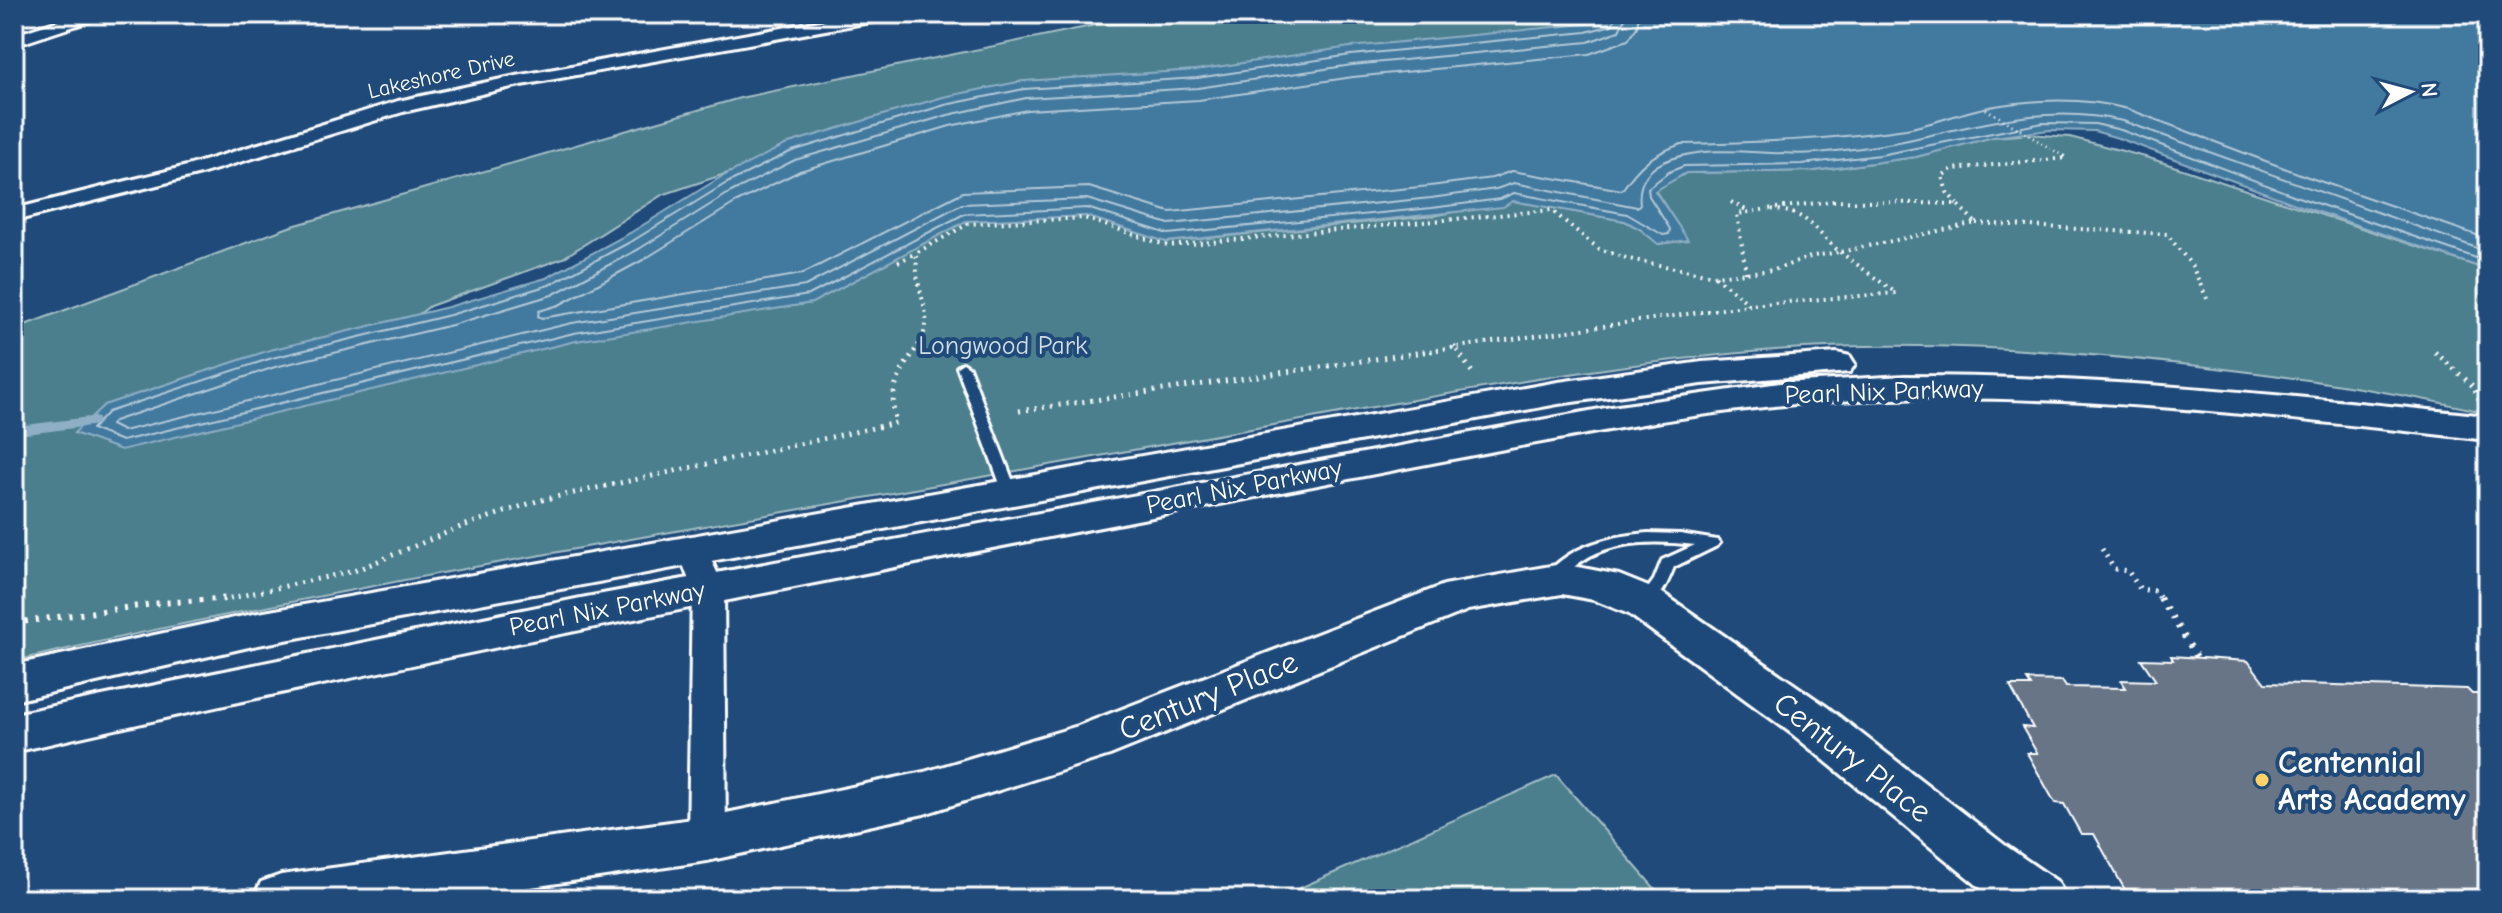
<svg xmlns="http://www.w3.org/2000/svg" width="2502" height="913" viewBox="0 0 2502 913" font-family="'Comic Neue',sans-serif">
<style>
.green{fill:#4b7f8d;stroke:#a5bfc6;stroke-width:2}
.water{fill:#42799e;stroke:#8eafc5;stroke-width:2}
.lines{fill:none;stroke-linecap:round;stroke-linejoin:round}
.shore{stroke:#b3c9d8;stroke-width:2}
.stream{stroke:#8eafc5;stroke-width:9}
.building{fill:#687587;stroke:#fff;stroke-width:2}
.lane-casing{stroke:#fff;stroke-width:6}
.street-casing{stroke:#fff;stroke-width:6}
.secondary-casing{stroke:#fff;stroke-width:6}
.path-far3{stroke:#fff;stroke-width:3;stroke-dasharray:1 4;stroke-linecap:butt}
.path-far2{stroke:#fff;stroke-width:4;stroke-dasharray:2 5;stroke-linecap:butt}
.path-far1{stroke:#fff;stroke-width:5;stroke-dasharray:2 6;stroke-linecap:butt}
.path{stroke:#fff;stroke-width:6;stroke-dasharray:3 8;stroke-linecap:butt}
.lane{fill:#1f4a7a;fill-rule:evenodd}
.street{fill:#1f4a7a;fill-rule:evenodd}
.secondary{fill:#1f4a7a;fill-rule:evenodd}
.poi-dot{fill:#ffd166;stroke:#1f4a7a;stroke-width:3}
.labels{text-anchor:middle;stroke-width:8;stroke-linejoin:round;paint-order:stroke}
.far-street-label{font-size:22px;fill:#fff;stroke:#1f4a7a}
.park-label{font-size:26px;fill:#d2dfe2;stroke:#1f4a7a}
.street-label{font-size:26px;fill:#fff;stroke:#1f4a7a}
.near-street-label{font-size:32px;fill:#fff;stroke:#1f4a7a}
.near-poi-label{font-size:32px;font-weight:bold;fill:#fff;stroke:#1f4a7a;text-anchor:start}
</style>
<rect width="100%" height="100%" fill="#1f4a7a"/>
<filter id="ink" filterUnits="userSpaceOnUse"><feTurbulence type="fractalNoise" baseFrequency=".0125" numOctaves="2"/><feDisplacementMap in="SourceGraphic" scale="16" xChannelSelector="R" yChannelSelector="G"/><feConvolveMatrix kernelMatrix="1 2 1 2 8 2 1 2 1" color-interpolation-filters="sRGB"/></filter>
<g filter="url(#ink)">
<path class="green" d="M1242,14h420l-778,107 -222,74 -99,63 -133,48 -94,70 475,-73 155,-82 120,-5 81,26 266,-26 80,-15 112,20 15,8 19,15 28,-4 -32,-50 31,-17 128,-2 102,-14 77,-20 27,-2 -36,-25h7l37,24 42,3 79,21 339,112v143c-98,-23 -199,-37 -298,-48 -138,-16 -277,-25 -415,-15 -143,11 -283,36 -424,61 -132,24 -264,47 -397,71 -313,56 -629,107 -940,179v-332l275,-102 451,-129 356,-73z
M1556,775l108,124h-389z"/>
<path class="water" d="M1621,14h867v256l-190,-65 -180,-67 -24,-7 -44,-1 -57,7 -77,20 -102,14 -128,2 -31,18 33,49 -30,4 -18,-15 -15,-8 -112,-20 -10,6 -337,35 -80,-26 -120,5 -154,82 -236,38 -455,109 -47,-17 30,-28 166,-55 178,-43 98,-29 84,-45 91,-56 68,-34 154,-46 80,-16 173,-11 154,-23 235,-23z"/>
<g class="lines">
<path class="shore" d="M1617,14l-5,11 -26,7 -235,23 -154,23 -173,11 -79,16 -153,46 -67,33 -91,56 -85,45 -99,30 -178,43 -164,54 -16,17 30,12 452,-108 235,-38 155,-81 123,-6 81,26 264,-26 68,-9 14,-6 113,21 36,21 6,-1 1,-5 -21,-33 -1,-8 21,-16 15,-6 118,-2 78,-9 163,-32 52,1 26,6 180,68 187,64
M1627,14l-8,17 -31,11 -236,23 -154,23 -172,10 -78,17 -153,45 -66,33 -90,56 -87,46 -100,30 -177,42 -161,54 -3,4 12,6 449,-108 233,-37 157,-82 125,-5 82,25 262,-26 65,-9 18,-6 123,24 3,-3c-3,-23 10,-38 31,-45 47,-16 98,-2 146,-6 32,-3 65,-7 96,-14 72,-16 137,-35 210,-18l365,131
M1639,14l-2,13 -9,13 -39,14 -236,23 -154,23 -172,10 -77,16 -150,45 -65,32 -92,57 -84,45 -20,6 -1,5 4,2 260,-44 161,-82 126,-5 81,25 260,-26 62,-8 20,-7 110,19c18,-26 29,-35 59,-46 76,-2 150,-4 225,-15 28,-5 55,-17 83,-22 46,-8 94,-10 139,2l180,68 180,62"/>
<path class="stream" d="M14,431l80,-10"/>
</g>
<path class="building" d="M2171,656l77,5 17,22 202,6 5,5h16v205h-331l-5,-8 -27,-1 -31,-56h-13l-17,-30 -9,-1 -28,-50h10l-15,-26 11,1 -23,-42h21l-4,-6 35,1 4,6 60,1 -5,-8 35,1 -15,-22 32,1z"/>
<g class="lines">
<g class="lane-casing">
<path id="lane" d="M963,363l6,4 48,125 -2,3h-10l-2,-3 -46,-125z
M1648,533l32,1 37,6 3,3 -3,3 -43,21c-6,15 -17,43 -35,40l-2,-4 17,-23 8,-20 33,-15c-35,-4 -74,-5 -105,11 -11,6 -21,15 -30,23h-12l-2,-4c25,-30 65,-39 102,-42z"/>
</g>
<g class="street-casing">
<path id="street" d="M80,14h24l-2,3 -88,29v-11z
M859,14h35l-8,5 -370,67 -113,26 -202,62 -187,47v-12l173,-43 211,-65 118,-25z
M693,541l11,3 20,44 2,251 -5,11 -14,5 -14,-5 -5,-11 4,-251 -14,-37 4,-7z"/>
</g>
<g class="secondary-casing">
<path id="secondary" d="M1837,353l13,3 5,8 -5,8 -148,12 -144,20 -1305,242 -239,55v-36l239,-51 1305,-232 144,-20z
M1905,376c196,0 389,20 583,40v24c-221,-24 -444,-52 -667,-38 -104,7 -208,27 -311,46 -116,22 -232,45 -347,67 -384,74 -768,150 -1149,237v-38l567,-116 1030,-191 169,-24z
M1562,564l57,11 42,17 166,115 179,139 52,36 8,17h-72l-203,-166 -162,-119 -35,-14 -32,-6 -94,16 -358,145 -186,59 -217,47 -258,38h-196l8,-17 20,-7 426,-58 217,-45 154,-46 366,-141z"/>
</g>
<path class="path-far3" d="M1986,109l77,47"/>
<path class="path-far2" d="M1833,201l124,3 19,19 -136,29c-28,-23 -30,-41 -72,-43z
M1731,202l15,8
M1957,204l-10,-12 -5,-16 10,-7 114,-11 -6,-4
M1976,223l191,11 25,32 17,37
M1840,252l56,41 -146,12 -35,-29 59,-6 39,-14z
M898,262l18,-9
M1746,273l-9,-59 31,-5
M1454,346l4,6
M914,352c19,-30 12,-35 5,-67 -3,-10 -2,-21 -3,-32l52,-29 116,-6 84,28 383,-36 48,39 30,10 86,17
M1423,352l327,-47"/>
<path class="path-far1" d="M1457,350l17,25
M2435,352l39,35 6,15
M1019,411l418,-61
M2102,549l12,20 14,2 12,18 15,2 6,9
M222,600l132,-29 109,-45 74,-25 359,-78c-8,-30 2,-48 19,-73"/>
<path class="path" d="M2160,598l37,59
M14,623l147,-20 71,-5"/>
<use href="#lane" class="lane"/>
<use href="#street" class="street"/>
<use href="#secondary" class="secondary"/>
</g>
</g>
<circle class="poi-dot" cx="2262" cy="780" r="8"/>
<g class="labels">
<g class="far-street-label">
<text transform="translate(441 74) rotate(-13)" y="8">Lakeshore Drive</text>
</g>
<g class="park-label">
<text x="1003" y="354">Longwood Park</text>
</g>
<g class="street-label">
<text transform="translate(1884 391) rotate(-2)" y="9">Pearl Nix Parkway</text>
<text transform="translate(1244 486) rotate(-11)" y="9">Pearl Nix Parkway</text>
<text transform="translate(607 608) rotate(-11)" y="9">Pearl Nix Parkway</text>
</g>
<g class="near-street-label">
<text transform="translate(1208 695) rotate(-22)" y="11">Century Place</text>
<text transform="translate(1853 757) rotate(38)" y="11">Century Place</text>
</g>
<g class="near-poi-label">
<text x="2278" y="773">Centennial<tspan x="2278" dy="37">Arts Academy</tspan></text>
</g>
</g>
<rect width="2502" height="913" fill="none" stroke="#1f4a7a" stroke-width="48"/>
<rect x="24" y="24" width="2454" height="865" fill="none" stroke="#fff" stroke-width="3" filter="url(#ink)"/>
<g transform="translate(2410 92) rotate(84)" stroke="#1f4a7a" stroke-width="6" paint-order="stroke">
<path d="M0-6L14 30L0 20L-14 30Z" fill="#ffffff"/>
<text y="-12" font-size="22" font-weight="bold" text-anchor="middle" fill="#ffffff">N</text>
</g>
</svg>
